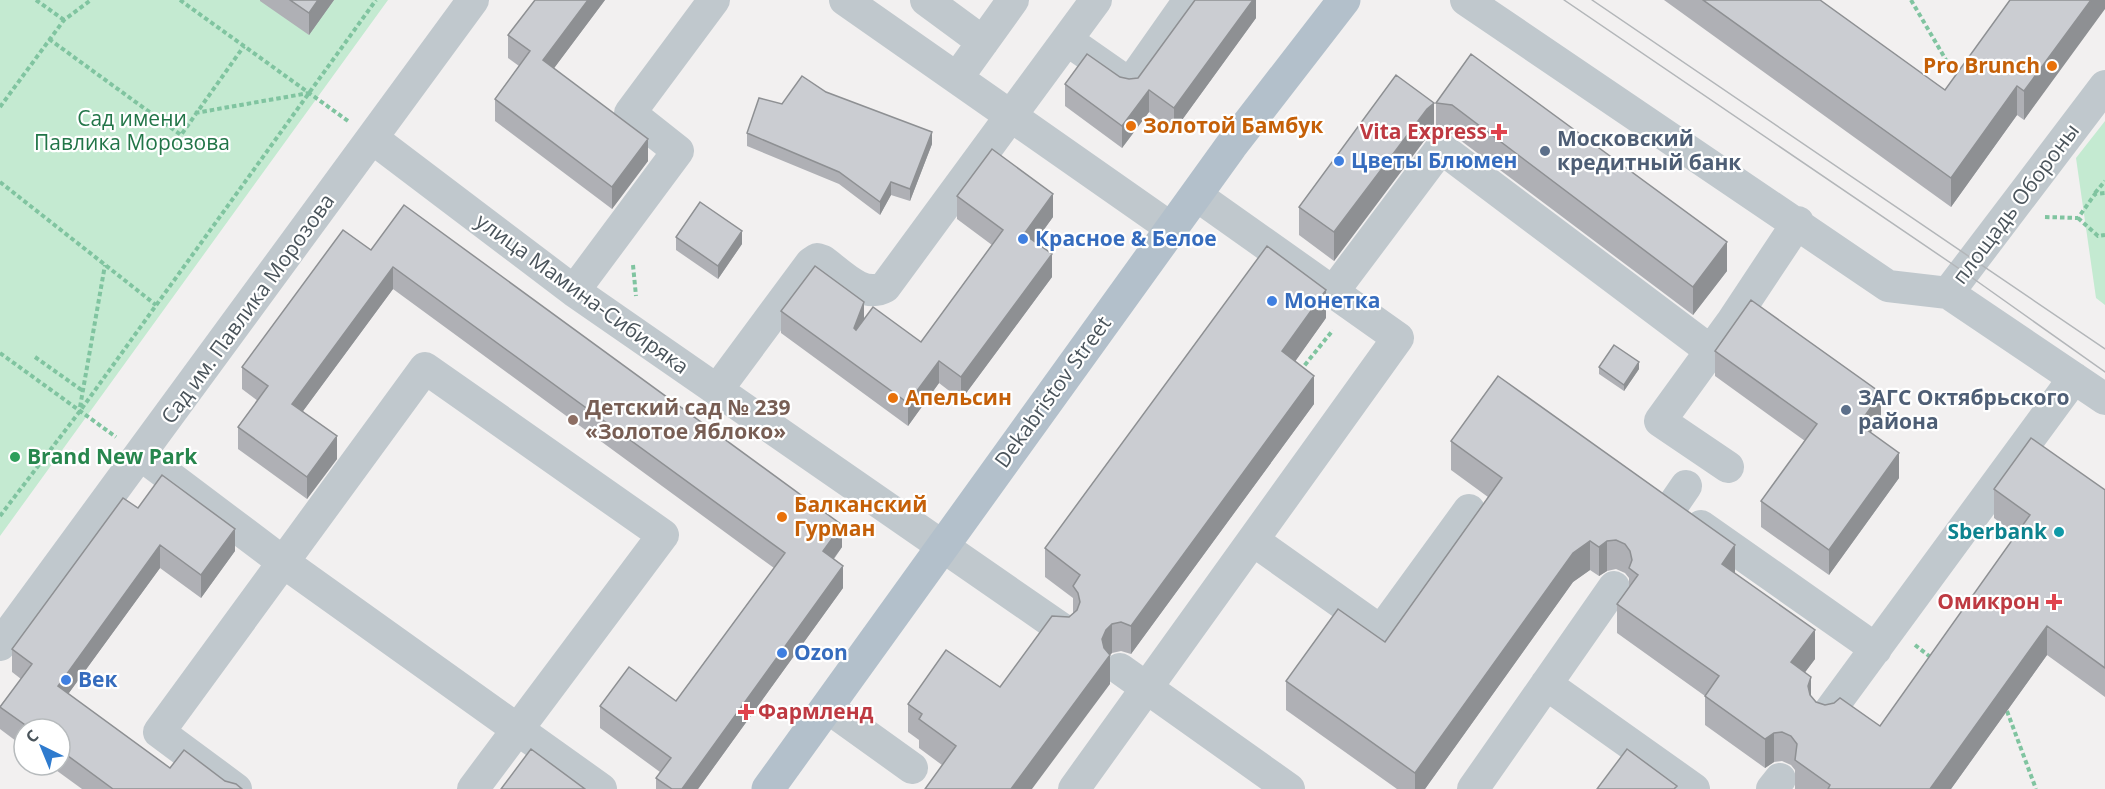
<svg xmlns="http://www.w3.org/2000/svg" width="2105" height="789" viewBox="0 0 2105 789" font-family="'Open Sans',sans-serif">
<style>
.green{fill:#c4ead1}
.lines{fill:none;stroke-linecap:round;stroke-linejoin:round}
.path{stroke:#80c4a0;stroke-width:4;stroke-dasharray:4.5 3;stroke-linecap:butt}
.minor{stroke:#c0c8cd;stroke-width:32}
.major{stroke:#b3c0cb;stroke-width:33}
.tram{stroke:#b3b6b9;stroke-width:1.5}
.wall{fill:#afb0b5}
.shaded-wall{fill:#8e9093}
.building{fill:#cbcdd2;stroke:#8e9093;stroke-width:1.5}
.food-dot{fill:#e8710a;stroke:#fff;stroke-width:2}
.health-dot{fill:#e0444e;stroke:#fff;stroke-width:2}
.service-dot{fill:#5c6f8a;stroke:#fff;stroke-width:2}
.shop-dot{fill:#3f7fe0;stroke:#fff;stroke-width:2}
.education-dot{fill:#8d6e63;stroke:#fff;stroke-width:2}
.leisure-dot{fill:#2e9e5b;stroke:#fff;stroke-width:2}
.culture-dot{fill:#0f9aa8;stroke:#fff;stroke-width:2}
.labels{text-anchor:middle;stroke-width:4.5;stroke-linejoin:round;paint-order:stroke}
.food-label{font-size:21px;font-weight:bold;fill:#c56008;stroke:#fff;text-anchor:start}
.park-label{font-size:21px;fill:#227548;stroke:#fff}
.health-label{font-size:21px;font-weight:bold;fill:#be3a42;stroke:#fff;text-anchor:end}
.service-label{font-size:21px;font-weight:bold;fill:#4e5e75;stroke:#fff;text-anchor:start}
.shop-label{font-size:21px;font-weight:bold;fill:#366cbe;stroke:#fff;text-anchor:start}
.street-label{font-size:21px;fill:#4a545b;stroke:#fff}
.education-label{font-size:21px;font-weight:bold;fill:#785e54;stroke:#fff;text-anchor:start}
.leisure-label{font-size:21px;font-weight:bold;fill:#27864d;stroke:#fff;text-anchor:start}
.culture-label{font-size:21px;font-weight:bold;fill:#0d838f;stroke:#fff;text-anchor:end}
</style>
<rect width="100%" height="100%" fill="#f2f0f0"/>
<path class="green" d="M0,0h388l-388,536z
M2105,121v184l-9,-7 -20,-140z"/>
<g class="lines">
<path class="path" d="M36,0l28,20
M180,0l168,121
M1911,0l35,60
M49,39l132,96 63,-89
M0,107l64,-87 27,-20
M195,113l114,-20
M0,182l156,123
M2095,193l10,-12
M2045,217l33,1 17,-24 10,-1
M2078,218l20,18 7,-1
M633,265l3,31
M0,353l116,84
M35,357l48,34
M1300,371l33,-41
M80,407l25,-142
M0,516l80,-105 296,-411
M1915,645l18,14
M2007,711l29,78"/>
<path class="minor" d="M845,0l326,228
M926,0l57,42
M1466,0l422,286 60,7 157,106
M1067,40l63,44 59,-84
M957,78l56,-78
M372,138l202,153 488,338
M574,291l104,-140 -48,-38 84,-113
M1333,292l108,-144 270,203
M1948,293l157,-207
M717,390l94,-127 6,-4 6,2c18,13 40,38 62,26l211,-287
M141,455l142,107 318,227
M1728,467l-68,-46 71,-98 67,-101
M1662,521l24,-35
M1701,526l175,123
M1254,541l127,90 88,-121
M0,645l473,-645
M1120,669l169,120
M1546,684l148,105
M827,707l85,61
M1826,716l248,-338
M236,789l-77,-57 266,-364 238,167 -190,254
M1074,789l324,-451 -202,-143
M1473,789l141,-202
M1772,789l8,-10"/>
<path class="major" d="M768,789l463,-643 113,-146"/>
<path class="tram" d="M1564,0l400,272 141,100
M1592,0l513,349"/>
</g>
<path class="wall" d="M260,0h74l-25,35 -49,-34z
M535,0h70l-51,68 94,93 -36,48 -117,-88v-22l24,-33 -11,-8v-23z
M1256,0v18l-82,113 -25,-19 -27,36 -57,-42v-22l55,-7 9,2 9,-1z
M1664,0h156l125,90 160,-90 -81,120 -7,-5 -66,92z
M1471,54l256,217 -34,44 -241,-181 -16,-3v-28z
M826,92l106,52 -22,57 -19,-6 -11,20 -41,-31 -92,-38v-13l35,-29z
M1434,131l-7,6 -93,124 -35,-26v-28z
M957,196l96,21 -18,25 17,35 -91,123 -22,-17 -31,43 -127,-93v-22l83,8 57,23 71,-97 -35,-26z
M676,237l66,7 -24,35 -42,-29z
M371,250l471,297 -8,12 9,29 -145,201h-42v-11l4,-6 -60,-44v-22l76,-5 98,-133 -381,-279 -90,122 34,48 -30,40 -69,-50v-22l20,-26 -16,-12v-22z
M1326,318l-31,43 19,43 -183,250 -10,-3 -9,2 -2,2v29l-168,81 -23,-17v-8l-11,-8v-28l92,-17 73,-73v-16l-28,-21v-29z
M1715,351l166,67 -11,15 29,45 -70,97 -68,-48v-26l44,-60 -90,-65z
M1599,367l40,2 -15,22 -25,-17z
M1451,441l284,132 80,86 -10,13 6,24 5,6 64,24 136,-191 -22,-17v-29l111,1v207l-58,-42 -96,134h-156v-19l-4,-5 -9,-4 -8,1 -9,6 -60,-43v-29l-88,-63v-29l12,-17v-9l-4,-5 -9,-4 -9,2 -8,5 -9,-6 -17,12 -148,207h-28l-111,-79v-29l99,-39 103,-145 -37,-27z
M138,508l97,43 -34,47 -41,-30 -92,126 102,74 55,13 17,8h-160l-33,-24h11v-36h-36v18l-24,-18v-23l21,-27 -9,-7v-23z"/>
<path class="shaded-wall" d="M318,0h16l-25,35v-22z
M588,0h17l-62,83v-23z
M1253,0h3v18l-82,113v-23z
M2091,0h14v9l-81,111v-29z
M2017,86v29l-66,92v-29z
M1149,90v22l-27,36v-22z
M1434,103v28l-7,6 -93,124v-29l93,-123z
M932,132v12l-22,57v-12z
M648,139v22l-36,48v-22z
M891,182v13l-11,20v-13z
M1053,194v23l-29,40v-23z
M742,231v13l-24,35v-13z
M1727,242v29l-34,44v-28z
M1052,254v23l-91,123v-23z
M393,267v22l-101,137v-22z
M1326,290v28l-44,62v-29z
M864,302v22l-10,27v-23z
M939,361v22l-31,43v-23z
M1639,362v7l-15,22v-6z
M1314,376v28l-183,250v-28z
M1881,393v25l-22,31v-25z
M337,436v23l-30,40v-22z
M1899,453v25l-70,97v-25z
M842,525v22l-19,26v-22z
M235,529v22l-34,47v-23z
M1590,541v29l-17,12 -148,207h-10v-16l158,-220z
M1607,541v30l-8,5v-29z
M160,545v23l-102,140v-22z
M1735,545v29l-13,-10z
M843,566v22l-145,201h-16z
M1112,624v29l-6,5 4,-3v29l-78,105h-21l95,-159z
M2047,626v29l-96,134h-21z
M1815,630v29l-24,32v-29z
M1811,677v29l-3,-20z
M1774,733v29l-9,6v-29z"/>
<path class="building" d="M290,0h28l-9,13z
M535,0h53l-45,60 105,79 -36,48 -117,-88 35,-48 -22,-16z
M1195,0h58l-79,108 -25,-18 -27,36 -57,-42 22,-30 33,23 9,2 9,-1z
M1703,0h117l125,90 65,-90h81l-67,91 -7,-5 -66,92z
M1471,54l256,188 -34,45 -241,-182 -16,-2z
M1396,75l38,28 -7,6 -93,123 -35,-25z
M802,76l24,16 106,40 -22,57 -19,-7 -11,20 -41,-30 -92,-39 12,-35 23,6z
M992,149l61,45 -29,40 28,20 -91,123 -22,-16 -31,42 -127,-92 34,-45 49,36 -10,26 2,2 17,-23 48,35 82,-112 -46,-34z
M700,202l42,29 -24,35 -42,-29z
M404,205l438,320 -19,26 20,15 -161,223h-10l-16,-11 15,-20 -71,-52 29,-39 47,34 109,-148 -392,-286 -101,137 45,32 -30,41 -69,-50 30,-41 -26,-19 101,-137 28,20z
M1267,246l59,44 -44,61 32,25 -183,250 -10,-4 -9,2 -6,6 -4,9 2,9 6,7 -99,134h-86l31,-43 -37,-27 3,-5 -14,-10 38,-54 54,37 52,-71 17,1 8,-7 3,-8 -2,-9 -5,-7 7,-11 -35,-27z
M1751,300l130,93 -22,31 40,29 -70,97 -68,-49 56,-77 -102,-73z
M1614,345l25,17 -15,23 -25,-18z
M1498,376l237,169 -13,19 93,66 -24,32 20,15 -3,9 2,9 6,7 9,3 9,-2 6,-5 40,28 150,-211 -36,-26 37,-51 74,52v178l-58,-42 -117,163h-102l2,-4 -35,-25 2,-16 -6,-8 -9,-4 -8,1 -9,6 -60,-43 14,-20 -102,-72 21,-29 -9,-7 3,-8 -2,-9 -5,-7 -9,-4 -9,1 -8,6 -9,-6 -17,12 -158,220 -129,-92 52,-72 47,33 117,-164 -51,-37z
M162,475l73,54 -34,46 -41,-30 -102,141 112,82 14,-18 41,31 11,3 6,5h-129l-53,-39v-21h-29l-31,-22 32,-43 -20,-15 111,-151 15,10z
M531,749l54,40h-84z
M1627,749l50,37 -3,3h-77z"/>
<g class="food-dot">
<circle cx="2052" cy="66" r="6"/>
<circle cx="1131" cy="126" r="6"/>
<circle cx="893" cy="398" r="6"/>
<circle cx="782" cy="517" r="6"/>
</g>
<g class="health-dot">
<path d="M1496 123h6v6h6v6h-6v6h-6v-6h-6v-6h6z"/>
<path d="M2051 593h6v6h6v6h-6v6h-6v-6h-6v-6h6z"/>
<path d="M743 703h6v6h6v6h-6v6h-6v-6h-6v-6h6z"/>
</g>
<g class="service-dot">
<circle cx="1545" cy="151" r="6"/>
<circle cx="1846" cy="410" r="6"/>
</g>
<g class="shop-dot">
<circle cx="1339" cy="161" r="6"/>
<circle cx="1023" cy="239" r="6"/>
<circle cx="1272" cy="301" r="6"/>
<circle cx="782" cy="653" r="6"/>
<circle cx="66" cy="680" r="6"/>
</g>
<circle class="education-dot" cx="573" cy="420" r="6"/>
<circle class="leisure-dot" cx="15" cy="457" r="6"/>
<circle class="culture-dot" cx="2059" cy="532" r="6"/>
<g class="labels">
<g class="food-label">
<text x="2040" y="73" text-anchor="end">Pro Brunch</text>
<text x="1143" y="133">Золотой Бамбук</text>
<text x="905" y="405">Апельсин</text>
<text x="794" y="512">Балканский<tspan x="794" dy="24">Гурман</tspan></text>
</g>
<g class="park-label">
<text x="132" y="126">Сад имени<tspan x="132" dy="24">Павлика Морозова</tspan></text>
</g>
<g class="health-label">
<text x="1487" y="139">Vita Express</text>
<text x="2040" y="609">Омикрон</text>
<text x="758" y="719" text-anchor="start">Фармленд</text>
</g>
<g class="service-label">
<text x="1557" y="146">Московский<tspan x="1557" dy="24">кредитный банк</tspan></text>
<text x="1858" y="405">ЗАГС Октябрьского<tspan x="1858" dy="24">района</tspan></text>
</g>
<g class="shop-label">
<text x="1351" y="168">Цветы Блюмен</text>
<text x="1035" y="246">Красное &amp; Белое</text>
<text x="1284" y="308">Монетка</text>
<text x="794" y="660">Ozon</text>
<text x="78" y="687">Век</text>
</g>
<g class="street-label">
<text transform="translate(2016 204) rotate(-53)" y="7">площадь Обороны</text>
<text transform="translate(582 294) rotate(36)" y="7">улица Мамина-Сибиряка</text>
<text transform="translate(248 309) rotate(-54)" y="7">Сад им. Павлика Морозова</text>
<text transform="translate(1053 392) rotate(-54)" y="7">Dekabristov Street</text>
</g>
<g class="education-label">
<text x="585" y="415">Детский сад № 239<tspan x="585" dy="24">«Золотое Яблоко»</tspan></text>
</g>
<g class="leisure-label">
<text x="27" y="464">Brand New Park</text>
</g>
<g class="culture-label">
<text x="2047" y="539">Sberbank</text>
</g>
</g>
<g transform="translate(42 747) rotate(317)"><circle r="28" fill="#ffffff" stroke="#b7bbbd" stroke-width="1.5"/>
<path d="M0-4.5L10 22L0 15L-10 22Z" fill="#2f7bce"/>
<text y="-9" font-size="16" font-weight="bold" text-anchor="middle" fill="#4a545b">С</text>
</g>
</svg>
